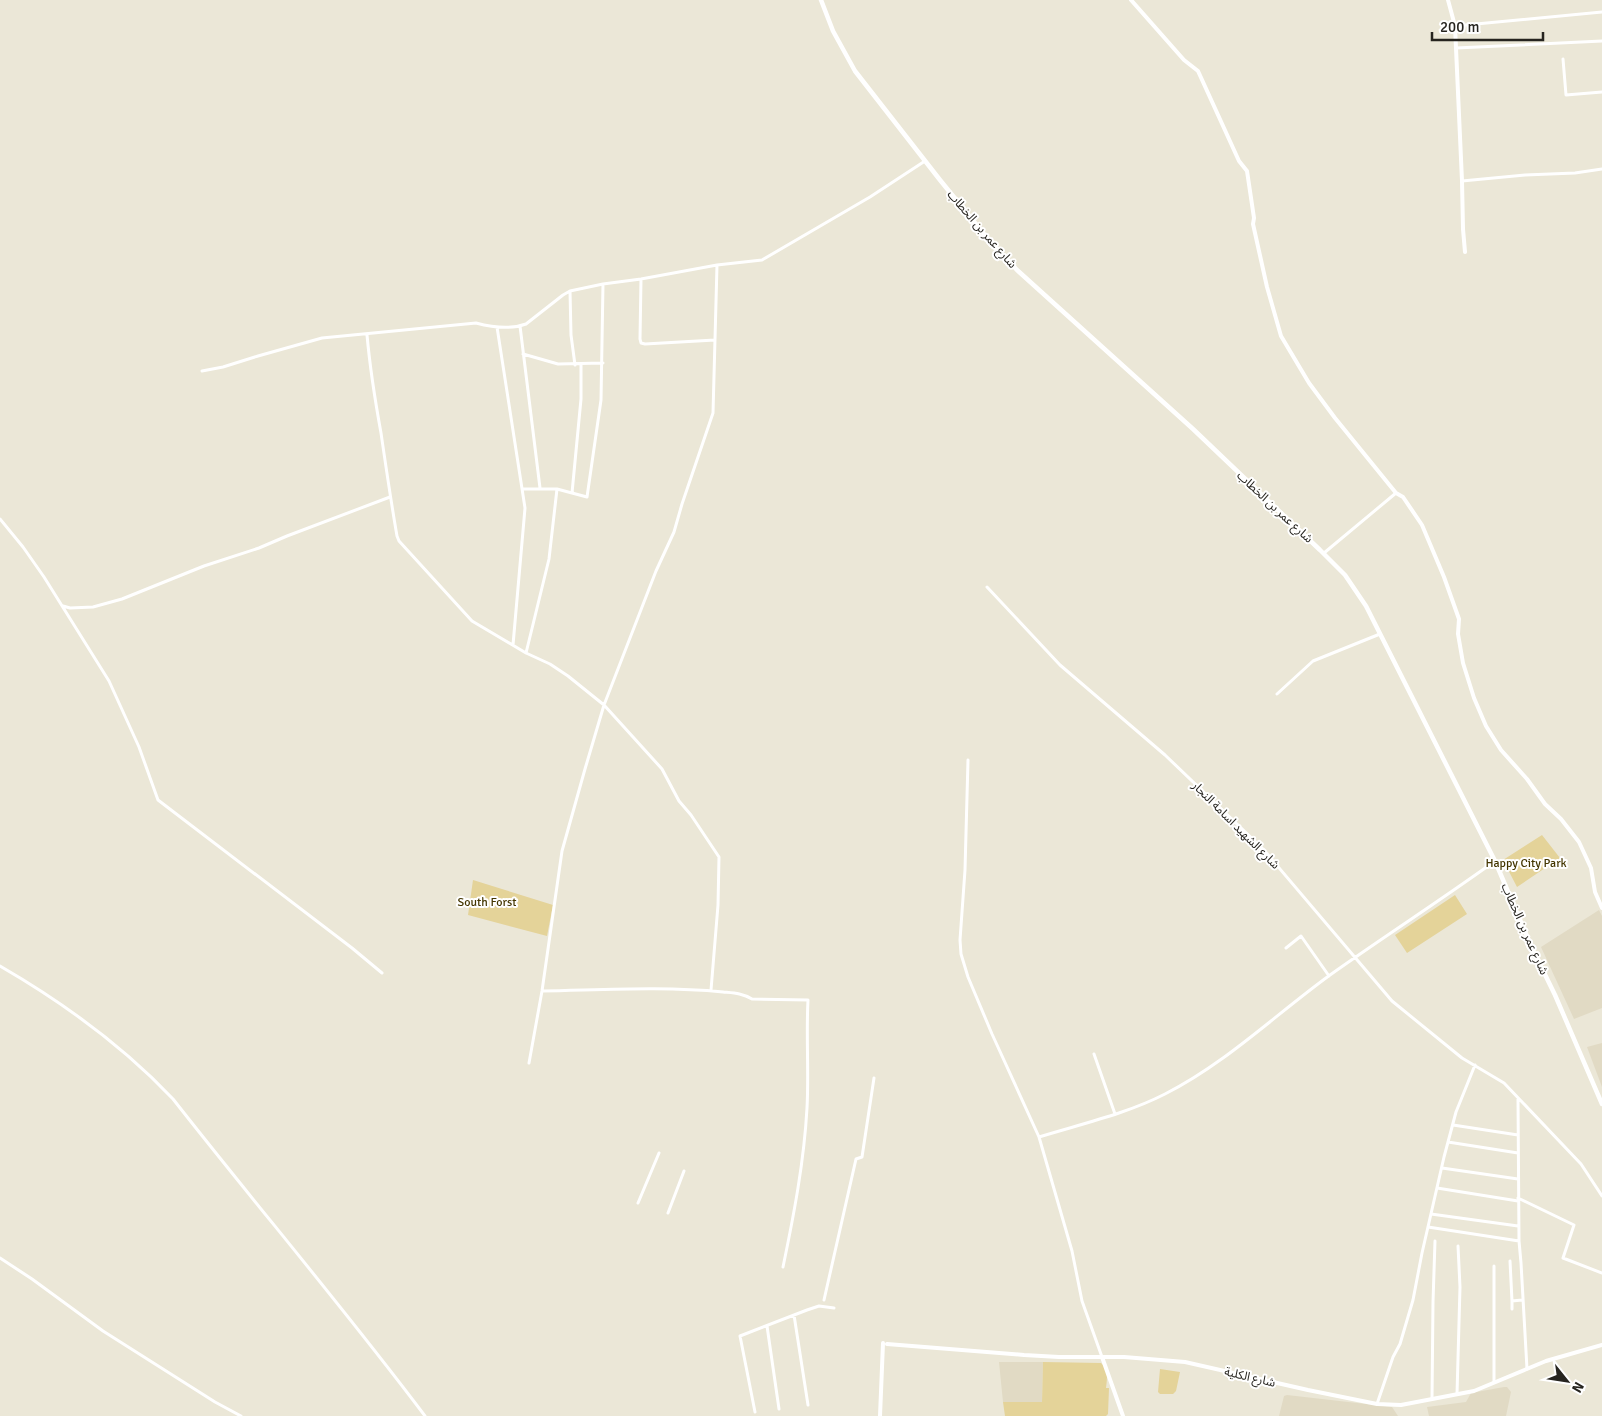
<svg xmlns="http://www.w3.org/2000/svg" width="1602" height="1416" viewBox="0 0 1602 1416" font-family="Signika,'Noto Sans Arabic',sans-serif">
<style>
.built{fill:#e1dac4}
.green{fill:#e4d399}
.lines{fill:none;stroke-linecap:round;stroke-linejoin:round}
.minor{stroke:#fff;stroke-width:3}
.tertiary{stroke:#fff;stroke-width:4}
.secondary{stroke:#fff;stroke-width:4.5}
.labels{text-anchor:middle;stroke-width:4;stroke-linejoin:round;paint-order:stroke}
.street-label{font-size:12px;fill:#26241f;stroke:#fff}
.park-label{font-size:12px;fill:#443600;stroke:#fff}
</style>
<rect width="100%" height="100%" fill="#ebe7d7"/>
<path class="built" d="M1599,910l3,6v92l-28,11 -33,-72z
M1602,1043v44l-15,-40z
M999,1362h44l-1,40h-39z
M1504,1387h3l4,5 -5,24h-77l-2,-9 39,-5 5,-9z
M1287,1395l105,12 6,9h-119l5,-20z"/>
<path class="green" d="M1542,835l18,23 -43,29 -14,-27z
M473,880l80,25 -6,31 -79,-21z
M1455,895l12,19 -60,39 -12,-18z
M1043,1362l58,1c8,6 6,16 5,25h3l-1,26 -2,2h-101l-2,-14h39z
M1160,1369l20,3 -4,19 -3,3h-13l-2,-2z"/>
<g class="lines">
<path class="minor" d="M1455,26l147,-14
M1456,48l146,-7
M1563,59l3,36 36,-3
M1462,181l63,-6 50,-2 27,-4
M641,279l-1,60 1,4 4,1 70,-4
M570,291l1,44 4,30
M520,326l20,162
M497,327l28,181 -12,137
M367,335c3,33 8,65 14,98 5,34 10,69 16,103l2,5 73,80 54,32 24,11 18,12 36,29 58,64 17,32 12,14 28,42 -1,48 -7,85
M523,354l35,10 45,-1
M202,371l21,-4 35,-11 64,-18 154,-15c15,4 34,7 50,1l37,-29 7,-4 33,-7 38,-5 76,-14 45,-5 108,-63 55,-36
M523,489h34l30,8 14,-97 2,-116
M572,493l9,-94v-35
M0,519l23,28 21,30 65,104 30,66 19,53 194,148 30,25
M1324,553l72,-60
M987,587l73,78 105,90 98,94 129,152 70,57 42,25 77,81 21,32
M63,606l7,2 23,-1 29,-8 82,-33 55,-18 28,-12 103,-39
M526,653l23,-94 8,-70
M1277,694l36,-33 67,-27
M968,760l-3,110 -5,70 1,14 7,23 24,57 47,103 33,114 10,50 20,56
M1286,948l15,-12 28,40
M0,966c64,37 122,79 173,133 83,106 171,209 252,317
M542,991c60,-1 121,-5 181,1 11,1 19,1 29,7l56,1c-2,36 1,72 -1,108 -3,54 -13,106 -24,159
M1094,1054l21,60
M529,1063l13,-72 20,-140 23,-82 19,-64 52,-134 18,-39 8,-28 31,-91 4,-148
M1453,1125l65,10
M1039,1137c42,-13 87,-23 126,-43 61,-31 110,-79 165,-119 55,-39 111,-75 165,-114
M1448,1142l70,11
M1442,1168l76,11
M1437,1188l81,13
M1518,1198l56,27 -11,33 39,15
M638,1203l21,-50
M668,1213l16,-42
M1431,1214l87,12
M1428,1227l91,14 -1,-142
M1519,1241l2,22 6,106
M0,1258l32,21 71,52 112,71 26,14
M1510,1261l2,40
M1494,1266v116
M824,1300l32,-141 6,-2 12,-79
M1512,1309v-8l10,-1
M794,1315l14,90
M767,1326l12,83
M1457,1394l3,-107 -2,-41
M1432,1398l1,-96 2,-61
M1377,1404l16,-47 7,-13 13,-44 9,-47 22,-96 12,-45 19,-47
M755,1412l-15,-76 67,-26 12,-4 15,2"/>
<path class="tertiary" d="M1131,0l53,60 14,11 41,90 8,10 7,47 -1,6 14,63 14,49 28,47 26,35 61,75 7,4 19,28 22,52 15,42 -1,15 5,29 11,35 12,28 15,24 26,29 18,25 16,15 18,23 12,26 4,24 7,16
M1448,0l7,26 7,155 1,48 2,23
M887,1344l137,11 35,2h65l61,5 123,28 69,14 24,1 73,-14 72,-30 56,-16
M1102,1357l21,59
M880,1416l3,-73"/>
<path class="secondary" d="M821,0l12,31 22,40 85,109 48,59 29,31 176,159 127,121 25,25 21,31 129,255 37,87 23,47 47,109"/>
</g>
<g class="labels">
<g class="street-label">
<text transform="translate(982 229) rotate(49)" y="4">شارع عمر بن الخطاب</text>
<text transform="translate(1275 507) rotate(43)" y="4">شارع عمر بن الخطاب</text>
<text transform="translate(1236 825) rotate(45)" y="4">شارع الشهيد اسامة النجار</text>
<text transform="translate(1525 929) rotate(66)" y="4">شارع عمر بن الخطاب</text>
<text transform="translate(1250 1377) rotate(13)" y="4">شارع الكلية</text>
</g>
<g class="park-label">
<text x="1526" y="867">Happy City Park</text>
<text x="487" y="906">South Forst</text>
</g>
</g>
<g transform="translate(1567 1381) rotate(120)" stroke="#ffffff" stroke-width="4" paint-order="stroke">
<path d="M0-4L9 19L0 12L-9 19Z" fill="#26241f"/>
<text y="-8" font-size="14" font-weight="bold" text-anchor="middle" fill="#26241f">N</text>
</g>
<path d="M1432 32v8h111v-8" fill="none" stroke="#26241f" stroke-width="2.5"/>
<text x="1440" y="32" font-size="15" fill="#26241f" stroke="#ffffff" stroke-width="4" paint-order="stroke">200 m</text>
</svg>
